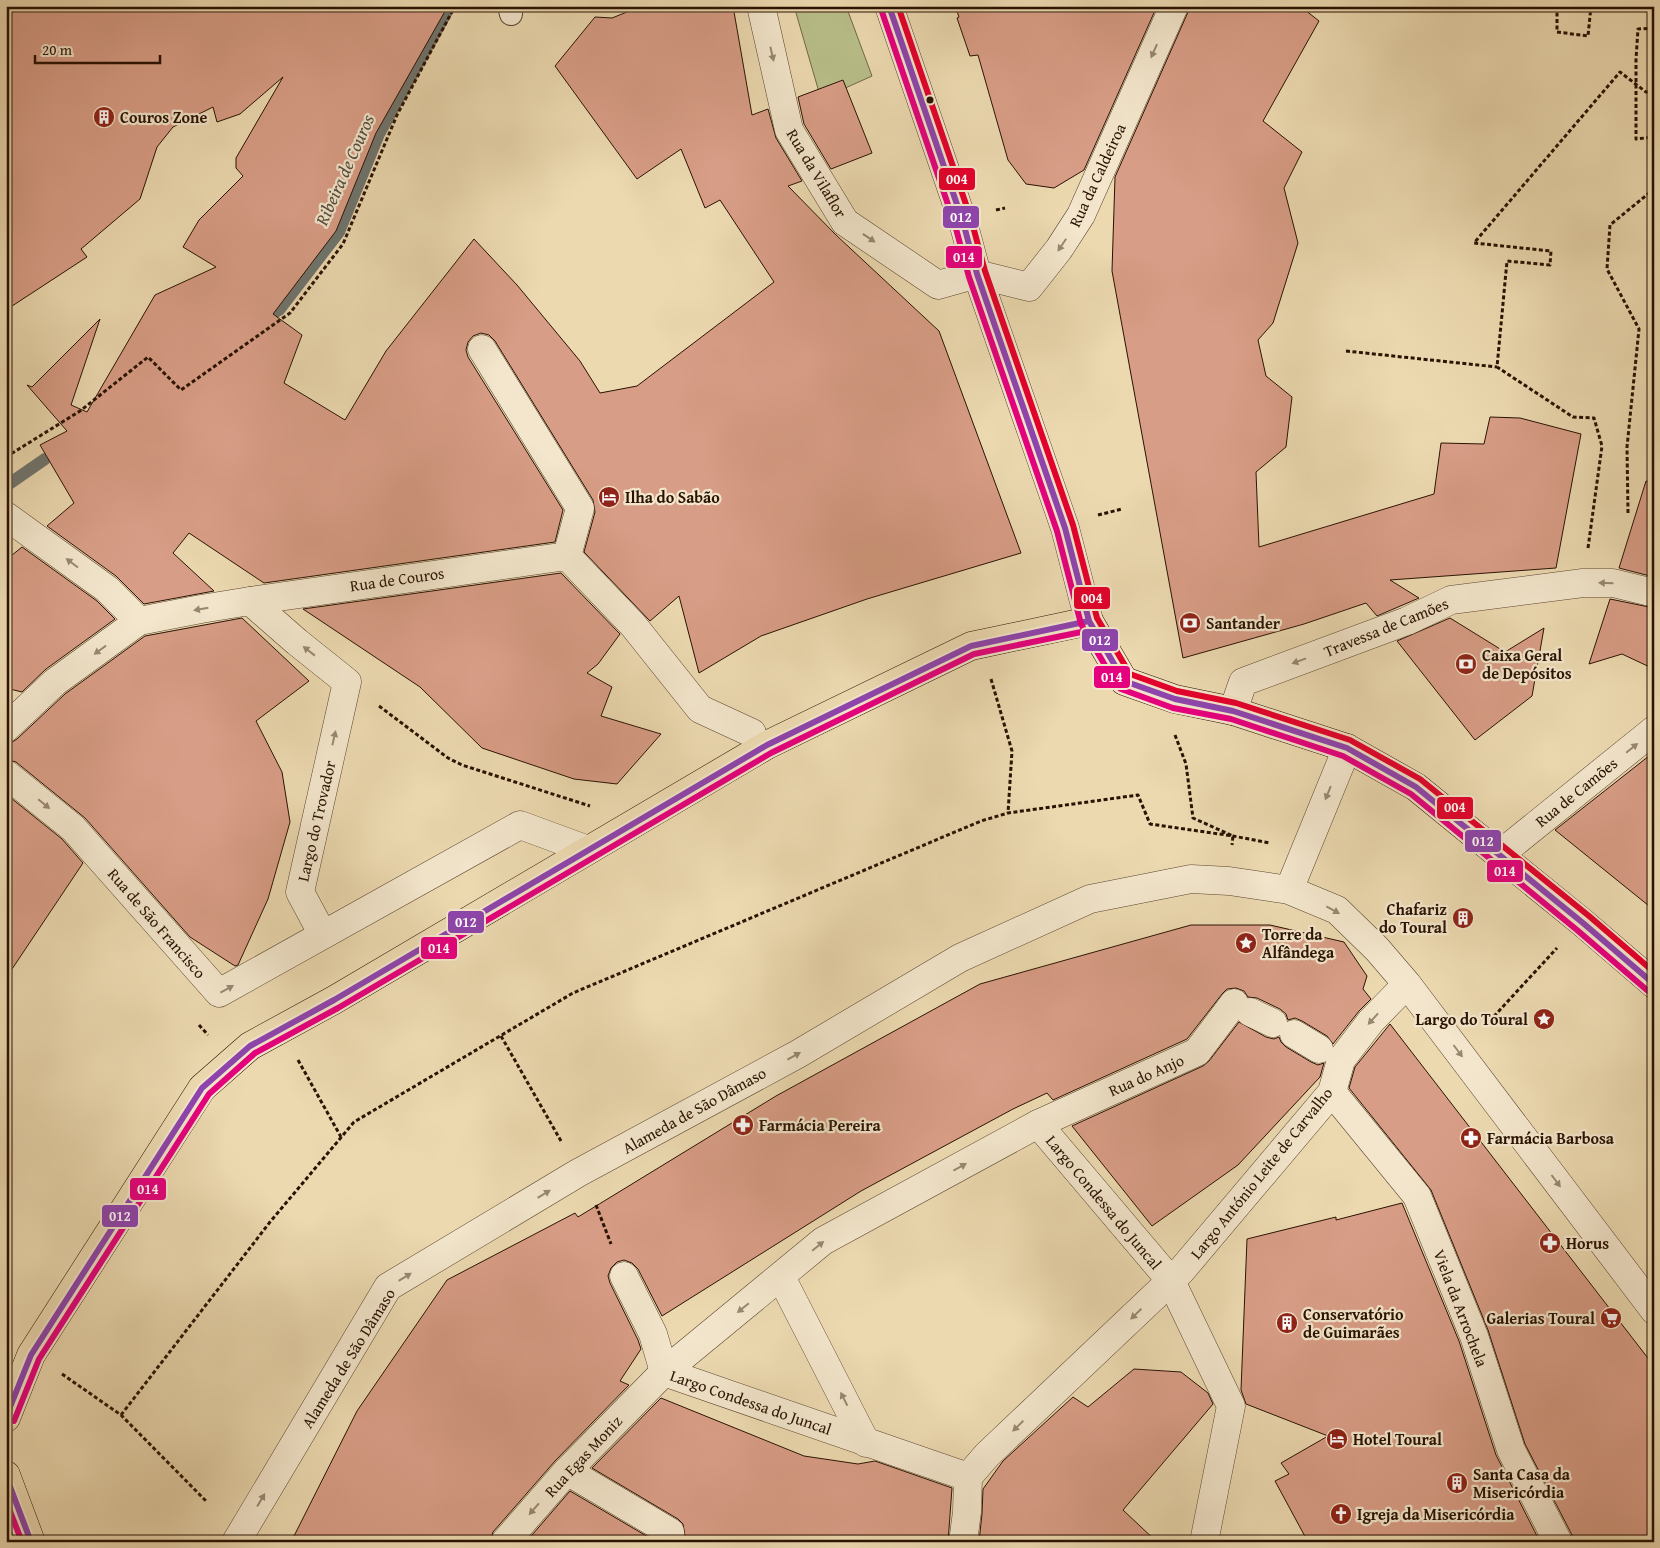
<svg xmlns="http://www.w3.org/2000/svg" width="1660" height="1548" viewBox="0 0 1660 1548" font-family="'Gentium Book Plus',serif">
<style>
.green{fill:#b9bf8a;stroke:#716846}
.lines{fill:none;stroke-linecap:round;stroke-linejoin:round}
.stream{stroke:#6f756f;stroke-width:12}
.building{fill:#d89d86;stroke:#291202}
.service-casing{stroke:#5a442e;stroke-width:24}
.pedestrian-casing{stroke:#5a442e;stroke-width:29}
.minor-casing{stroke:#5a442e;stroke-width:29}
.primary-casing{stroke:#291202;stroke-width:29}
.path{stroke:#291202;stroke-width:3;stroke-dasharray:4 2.5;stroke-linecap:butt}
.service{stroke:#f3e6cc;stroke-width:22}
.pedestrian{stroke:#f3e6cc;stroke-width:28}
.minor{stroke:#f3e6cc;stroke-width:28}
.primary{stroke:#ecd9b0;stroke-width:28}
.bus-1-casing{stroke:#f3e6cc;stroke-width:10}
.bus-2-casing{stroke:#f3e6cc;stroke-width:10}
.bus-3-casing{stroke:#f3e6cc;stroke-width:10}
.bus-1{stroke:#8e44ad;stroke-width:6}
.bus-2{stroke:#e5007d;stroke-width:6}
.bus-3{stroke:#e4002b;stroke-width:6}
.oneway{fill:#988771}
.bus-dot{fill:#291202;stroke:#f3e6cc;stroke-width:2}
.labels{text-anchor:middle;stroke-width:4.5;stroke-linejoin:round;paint-order:stroke}
.poi-label{font-size:16px;font-weight:bold;fill:#291202;stroke:#f3e6cc;text-anchor:start}
.street-label{font-size:16px;fill:#291202;stroke:#f3e6cc}
.water-label{font-size:18px;font-style:italic;fill:#524c41;stroke:#f3e6cc}
.line-badge{stroke:#f3e6cc;stroke-width:2}
.badge-label{font-size:14px;text-anchor:middle;font-weight:bold;fill:#fff}
</style>
<rect width="100%" height="100%" fill="#ecd9b0"/>
<filter id="stains"><feTurbulence type="fractalNoise" baseFrequency=".004" numOctaves="4"/><feColorMatrix values="0 0 0 0 .2 0 0 0 0 .09 0 0 0 0 .02 0 0 0 .5 -.17"/></filter>
<radialGradient id="worn" r=".72"><stop offset=".6" stop-color="#630" stop-opacity="0"/><stop offset="1" stop-color="#630" stop-opacity=".3"/></radialGradient>
<path class="green" d="M794,6h52l26,70 -51,23z"/>
<g class="lines">
<path class="stream" d="M261,321l18,-11 60,-78 40,-98 71,-128
M6,486l39,-27"/>
</g>
<path class="building" d="M6,6h442l-72,127 -40,98 -63,83 29,21 -18,48 61,37 41,-69 88,-112 43,46 63,76 20,32 37,-7 137,-104 -54,-82 -15,8 -24,-59 -44,30 -82,-113 40,-49 17,1 30,-12h91l19,109 16,-6 8,29 26,43 -14,5 48,49 103,96 82,222 -154,46 -106,37 -62,37 -20,-77 -29,25 -66,-69 11,-40 -2,-12 -98,-159 -6,-6 -8,-2 -8,3 -5,6 -2,8 2,7 95,153 -8,32 -291,41 -75,-50 -16,20 41,38 -70,13 -28,-28 -69,-50 27,-23 -34,-58 27,-14 -40,-46 5,2 68,-68 -29,86 16,7 68,-117 61,-28 -33,-20 16,-27 44,-44 -7,-8v-10l47,-81 -43,37 -23,8 -4,-15 -40,20 -16,20 -17,52 -59,50 6,8 -81,53z
M955,6h202l-73,164 -30,18 -28,-4 -18,-24 -30,-105 -8,1 -13,-38 2,-1z
M1189,6h111l19,15 -56,100 39,31 -18,36 14,55 -25,80 -15,17 8,36 26,21 -6,50 -30,25 3,75 175,-53 7,-51 43,1 6,-27 30,1 61,16 -25,134 -166,12 29,18 -42,18 -11,-13 -62,21 -121,34 -71,-387 3,-94 73,-165z
M843,80l29,73 -41,16 -27,-45 -6,-27z
M1646,481l8,1v95l-35,-9z
M22,547l75,54 18,18 -69,50 -24,23 -16,-4v-128z
M561,573l59,61 -22,30 -11,9 25,14 -11,29 60,18 -44,50 -43,-5 -92,-31 -62,-61 -117,-78z
M1610,599l44,9v61l-32,-15 -33,10z
M242,618l67,63 -53,40 26,51 8,50 -22,77 -30,66 -3,1 -45,-29 -105,-119 -69,-56 -10,-3v-13l11,-7 48,-45 80,-58z
M1450,618l55,34 39,-24 -12,68 -57,44 -78,-99z
M1654,752v158l-99,-80z
M6,794l56,45 21,24 -77,115z
M1191,925h79l74,17 23,34 -4,13 8,10 -12,12 -26,33 -6,-8 -25,-15 -7,-3 -7,2 -2,-6 -6,-5 -23,-11 -9,-1 -4,-6 -8,-3 -9,1 -5,5 -35,45 -134,61 -6,-7 -34,16 -152,82 -199,125 -24,-47 -6,-6 -8,-3 -7,2 -6,6 -3,8 2,7 28,57 3,9 -21,32 9,4 -74,76 -62,71 -3,10h-199l66,-131 90,-131 128,-67 3,4 198,-121 204,-112z
M1239,1022l27,15 8,2 5,-2 2,5 5,5 25,15 7,3 6,-2 -4,14 -82,88 -86,61 -80,-100 131,-60 6,-5z
M1390,1024l264,342v176h-81l-1,-7 -47,-91 -37,-114 -57,-140 -82,-102 6,-21z
M1402,1203l57,138 37,114 44,87h-232l-33,-61 14,-7 -8,-11 47,-27 -82,-32 -5,-14 6,-151 89,-22v3z
M1134,1369l47,3 27,21 5,11 -90,106 34,32h-178l3,-28 1,-25 20,-28 70,-64 15,10z
M661,1398l143,58 54,8 17,-3 77,27 -4,54h-262l-3,-18 -5,-5 -86,-51z
M570,1491l85,50v1h-129z"/>
<g class="lines">
<g class="service-casing">
<path id="service" d="M509,6l2,8"/>
</g>
<g class="pedestrian-casing">
<path id="pedestrian" d="M482,349l98,159 -13,48
M6,516l101,73 32,32
M250,601l317,-45 66,69 67,84 52,24
M1250,1012l23,11
M1294,1034l25,15
M1332,1092l85,104 57,140 37,114 47,92
M1038,1124l159,-72 37,-49
M624,1276l29,58 11,38
M1171,1281l60,125 -27,136
M567,1471l103,61 1,10
M963,1542l4,-30 1,-35"/>
</g>
<g class="minor-casing">
<path id="minor" d="M761,6l28,124 56,92 93,63 39,-11 52,13 30,-38 22,-34 93,-209
M889,6l74,216 14,52 88,254 24,93
M1233,711l10,-29 164,-61 44,-21 132,-17h30l41,10
M6,728l49,-46 84,-61 62,-12 49,-8 47,41 50,40 -47,210 23,43
M6,774l67,54 146,165 301,-168 68,25
M1499,855l155,-125
M1289,890l58,-142
M781,1277l85,166
M664,1372l304,105 19,-22 194,-184 151,-179 9,-32 30,-39 36,-37
M236,1542l152,-255 190,-114 220,-119 162,-96 130,-59 101,-20 38,2 60,9 48,20 40,39 30,35 247,326
M505,1542l62,-71 97,-99 159,-131 215,-117 133,157"/>
</g>
<g class="primary-casing">
<path id="primary" d="M6,1418l25,-63 171,-267 48,-42 84,-46 433,-255 204,-99 118,-25 35,60 51,18 58,12 114,37 69,39 167,136 71,61
M6,1475l25,67"/>
</g>
<path class="path" d="M1557,6v26l31,4 3,-30
M1654,28l-16,1 -2,30v80l18,-2
M996,210l9,-2
M1346,351l151,16
M6,457l74,-46 68,-54 33,33 109,-77 53,-69 54,-129 58,-109
M1628,513l-1,-66 12,-118 -32,-60 3,-44 44,-36
M1098,515l24,-6
M1588,548l14,-102 -8,-28 -21,-1 -76,-50 10,-106 43,4 1,-14 -77,-8 146,-171 26,20 8,-1
M991,679l21,72 -4,62
M379,706l69,52 14,7 128,41
M1175,735l11,29 7,54 40,18 -1,9
M199,1025l9,10
M1485,1026l72,-78
M501,1036l60,105
M298,1060l43,77
M596,1205l15,39
M62,1374l59,41 86,87
M121,1415l149,-193 84,-100 219,-129 408,-172 27,-8 130,-18 12,29 83,12 37,7"/>
<use href="#service" class="service"/>
<use href="#pedestrian" class="pedestrian"/>
<use href="#minor" class="minor"/>
<use href="#primary" class="primary"/>
<g class="bus-1-casing">
<path id="bus-1" d="M889,6l74,216 14,52 88,254 24,93 35,60 51,18 58,12 114,37 69,39 167,136 71,61
M6,1417l25,-62 171,-267 48,-42 84,-46 433,-255 204,-99 118,-25
M6,1476l25,66"/>
</g>
<g class="bus-2-casing">
<path id="bus-2" d="M881,9l74,216 14,52 88,254 24,93 36,62 4,3 52,19 58,11 112,37 68,38 166,136 71,61
M14,1421l25,-62 170,-265 46,-41 83,-45 433,-255 203,-99 117,-24
M6,1501l16,41"/>
</g>
<g class="bus-3-casing">
<path id="bus-3" d="M898,6l73,213 14,52 88,254 24,93 33,56 47,17 59,12 114,37 70,39 169,137 65,56"/>
</g>
<use href="#bus-1" class="bus-1"/>
<use href="#bus-2" class="bus-2"/>
<use href="#bus-3" class="bus-3"/>
</g>
<defs><path id="oneway-solid" d="M-6-.8H1V-3.2L6.5 0L1 3.2V.8H-6Z" transform="scale(1.25)"/></defs>
<g class="oneway">
<use href="#oneway-solid" transform="translate(1154 51) rotate(114)"/>
<use href="#oneway-solid" transform="translate(772 54) rotate(77)"/>
<use href="#oneway-solid" transform="translate(869 238) rotate(34)"/>
<use href="#oneway-solid" transform="translate(1062 245) rotate(124)"/>
<use href="#oneway-solid" transform="translate(72 563) rotate(-143)"/>
<use href="#oneway-solid" transform="translate(1606 583) rotate(-179)"/>
<use href="#oneway-solid" transform="translate(201 609) rotate(170)"/>
<use href="#oneway-solid" transform="translate(100 650) rotate(144)"/>
<use href="#oneway-solid" transform="translate(309 651) rotate(-142)"/>
<use href="#oneway-solid" transform="translate(1299 661) rotate(160)"/>
<use href="#oneway-solid" transform="translate(334 738) rotate(-77)"/>
<use href="#oneway-solid" transform="translate(1632 748) rotate(-39)"/>
<use href="#oneway-solid" transform="translate(1328 793) rotate(112)"/>
<use href="#oneway-solid" transform="translate(44 804) rotate(39)"/>
<use href="#oneway-solid" transform="translate(1333 910) rotate(29)"/>
<use href="#oneway-solid" transform="translate(227 989) rotate(-29)"/>
<use href="#oneway-solid" transform="translate(1373 1019) rotate(132)"/>
<use href="#oneway-solid" transform="translate(1458 1051) rotate(53)"/>
<use href="#oneway-solid" transform="translate(794 1056) rotate(-29)"/>
<use href="#oneway-solid" transform="translate(960 1167) rotate(-29)"/>
<use href="#oneway-solid" transform="translate(1556 1181) rotate(53)"/>
<use href="#oneway-solid" transform="translate(544 1194) rotate(-31)"/>
<use href="#oneway-solid" transform="translate(818 1246) rotate(-39)"/>
<use href="#oneway-solid" transform="translate(405 1277) rotate(-31)"/>
<use href="#oneway-solid" transform="translate(743 1308) rotate(141)"/>
<use href="#oneway-solid" transform="translate(1136 1314) rotate(136)"/>
<use href="#oneway-solid" transform="translate(844 1399) rotate(-117)"/>
<use href="#oneway-solid" transform="translate(1018 1426) rotate(136)"/>
<use href="#oneway-solid" transform="translate(261 1500) rotate(-59)"/>
<use href="#oneway-solid" transform="translate(534 1509) rotate(131)"/>
</g>
<defs>
<g id="building-disc" transform="scale(1.125)"><circle r="9.5" fill="#8f2418" stroke="#f3e6cc"/><path d="M-4-6H4V6H1V3H-1V6H-4ZM-2.5-4.3h1.7v1.8h-1.7ZM.8-4.3h1.7v1.8H.8ZM-2.5-1h1.7V.8h-1.7ZM.8-1h1.7V.8H.8Z" fill="#fff"/></g>
<g id="hotel-disc" transform="scale(1.125)"><circle r="9.5" fill="#8f2418" stroke="#f3e6cc"/><path d="M-6-4.5h1.5V1H6V5H4.5V3h-9V5H-6ZM-4 0a1.8 1.8 0 1 1 3.6 0ZM.5 0V-2.5h3Q6-2.5 6 0Z" fill="#fff"/></g>
<g id="bank-disc" transform="scale(1.125)"><circle r="9.5" fill="#8f2418" stroke="#f3e6cc"/><path d="M-6-4H6V4H-6ZM0-2.3a2.3 2.3 0 1 0 0 4.6a2.3 2.3 0 1 0 0-4.6Z" fill="#fff"/></g>
<g id="sight-disc" transform="scale(1.125)"><circle r="9.5" fill="#8f2418" stroke="#f3e6cc"/><path d="M0-6L1.8-2.2L6-1.7L2.9 1.2L3.7 5.4L0 3.3L-3.7 5.4L-2.9 1.2L-6-1.7L-1.8-2.2Z" fill="#fff"/></g>
<g id="pharmacy-disc" transform="scale(1.125)"><circle r="9.5" fill="#8f2418" stroke="#f3e6cc"/><path d="M-2-6h4v4h4v4h-4v4h-4v-4h-4v-4h4Z" fill="#fff"/></g>
<g id="supermarket-disc" transform="scale(1.125)"><circle r="9.5" fill="#8f2418" stroke="#f3e6cc"/><path d="M-6-5.5h2.5l.6 2H6L4.5 2H-2.5L-4.4-4H-6ZM-1.5 3.2a1.3 1.3 0 1 0 .1 0ZM3 3.2a1.3 1.3 0 1 0 .1 0Z" fill="#fff"/></g>
<g id="church-disc" transform="scale(1.125)"><circle r="9.5" fill="#8f2418" stroke="#f3e6cc"/><path d="M-1.2-6h2.4v3.5h3.3v2.4h-3.3V6h-2.4V-.1h-3.3v-2.4h3.3Z" fill="#fff"/></g>
</defs>
<g fill-rule="evenodd">
<use href="#building-disc" x="104" y="117"/>
<use href="#hotel-disc" x="609" y="497"/>
<use href="#bank-disc" x="1190" y="623"/>
<use href="#bank-disc" x="1466" y="664"/>
<use href="#building-disc" x="1463" y="918"/>
<use href="#sight-disc" x="1246" y="943"/>
<use href="#sight-disc" x="1544" y="1019"/>
<use href="#pharmacy-disc" x="743" y="1125"/>
<use href="#pharmacy-disc" x="1471" y="1138"/>
<use href="#pharmacy-disc" x="1550" y="1243"/>
<use href="#supermarket-disc" x="1611" y="1318"/>
<use href="#building-disc" x="1287" y="1323"/>
<use href="#hotel-disc" x="1337" y="1439"/>
<use href="#building-disc" x="1457" y="1483"/>
<use href="#church-disc" x="1341" y="1514"/>
</g>
<circle class="bus-dot" cx="930" cy="100" r="4.5"/>
<g class="labels">
<g class="poi-label">
<text x="120" y="123">Couros Zone</text>
<text x="625" y="503">Ilha do Sabão</text>
<text x="1206" y="629">Santander</text>
<text x="1482" y="661">Caixa Geral<tspan x="1482" dy="18">de Depósitos</tspan></text>
<text x="1447" y="915" text-anchor="end">Chafariz<tspan x="1447" dy="18">do Toural</tspan></text>
<text x="1262" y="940">Torre da<tspan x="1262" dy="18">Alfândega</tspan></text>
<text x="1528" y="1025" text-anchor="end">Largo do Toural</text>
<text x="759" y="1131">Farmácia Pereira</text>
<text x="1487" y="1144">Farmácia Barbosa</text>
<text x="1566" y="1249">Horus</text>
<text x="1303" y="1320">Conservatório<tspan x="1303" dy="18">de Guimarães</tspan></text>
<text x="1595" y="1324" text-anchor="end">Galerias Toural</text>
<text x="1353" y="1445">Hotel Toural</text>
<text x="1473" y="1480">Santa Casa da<tspan x="1473" dy="18">Misericórdia</tspan></text>
<text x="1357" y="1520">Igreja da Misericórdia</text>
</g>
<g class="street-label">
<text transform="translate(817 173) rotate(59)" y="6">Rua da Vilaflor</text>
<text transform="translate(1097 175) rotate(-65)" y="6">Rua da Caldeiroa</text>
<text transform="translate(397 579) rotate(-8)" y="6">Rua de Couros</text>
<text transform="translate(1386 627) rotate(-22)" y="6">Travessa de Camões</text>
<text transform="translate(1576 792) rotate(-39)" y="6">Rua de Camões</text>
<text transform="translate(316 821) rotate(-77)" y="6">Largo do Trovador</text>
<text transform="translate(157 923) rotate(49)" y="6">Rua de São Francisco</text>
<text transform="translate(1146 1075) rotate(-24)" y="6">Rua do Anjo</text>
<text transform="translate(694 1110) rotate(-29)" y="6">Alameda de São Dâmaso</text>
<text transform="translate(1261 1173) rotate(-51)" y="6">Largo António Leite de Carvalho</text>
<text transform="translate(1104 1202) rotate(50)" y="6">Largo Condessa do Juncal</text>
<text transform="translate(1461 1308) rotate(69)" y="6">Viela da Arrochela</text>
<text transform="translate(348 1358) rotate(-58)" y="6">Alameda de São Dâmaso</text>
<text transform="translate(751 1402) rotate(19)" y="6">Largo Condessa do Juncal</text>
<text transform="translate(583 1456) rotate(-47)" y="6">Rua Egas Moniz</text>
</g>
<g class="water-label">
<text transform="translate(345 170) rotate(-66)" y="6">Ribeira de Couros</text>
</g>
</g>
<g class="line-badge">
<rect x="938" y="167" width="38" height="24" rx="5" fill="#e4002b"/>
<rect x="942" y="205" width="38" height="24" rx="5" fill="#8e44ad"/>
<rect x="945" y="245" width="38" height="24" rx="5" fill="#e5007d"/>
<rect x="1073" y="586" width="38" height="24" rx="5" fill="#e4002b"/>
<rect x="1081" y="628" width="38" height="24" rx="5" fill="#8e44ad"/>
<rect x="1093" y="665" width="38" height="24" rx="5" fill="#e5007d"/>
<rect x="1436" y="796" width="38" height="24" rx="5" fill="#e4002b"/>
<rect x="1464" y="829" width="38" height="24" rx="5" fill="#8e44ad"/>
<rect x="1486" y="859" width="38" height="24" rx="5" fill="#e5007d"/>
<rect x="447" y="910" width="38" height="24" rx="5" fill="#8e44ad"/>
<rect x="420" y="936" width="38" height="24" rx="5" fill="#e5007d"/>
<rect x="129" y="1177" width="38" height="24" rx="5" fill="#e5007d"/>
<rect x="101" y="1204" width="38" height="24" rx="5" fill="#8e44ad"/>
</g>
<g class="badge-label">
<text x="957" y="184">004</text>
<text x="961" y="222">012</text>
<text x="964" y="262">014</text>
<text x="1092" y="603">004</text>
<text x="1100" y="645">012</text>
<text x="1112" y="682">014</text>
<text x="1455" y="812">004</text>
<text x="1483" y="846">012</text>
<text x="1505" y="876">014</text>
<text x="466" y="927">012</text>
<text x="439" y="953">014</text>
<text x="148" y="1194">014</text>
<text x="120" y="1221">012</text>
</g>
<rect width="1660" height="1548" fill="none" stroke="#ecd9b0" stroke-width="25"/>
<rect x="8" y="8" width="1645" height="1533" fill="none" stroke="#291202" stroke-width="2.5"/>
<rect x="12" y="12" width="1635" height="1523" fill="none" stroke="#291202"/>
<path d="M35 55v8h125v-8" fill="none" stroke="#291202" stroke-width="2.5"/>
<text x="42" y="55" font-size="15" fill="#291202" stroke="#f3e6cc" stroke-width="4" paint-order="stroke">20 m</text>
<rect width="100%" height="100%" filter="url(#stains)"/>
<rect width="100%" height="100%" fill="url(#worn)"/>
</svg>
